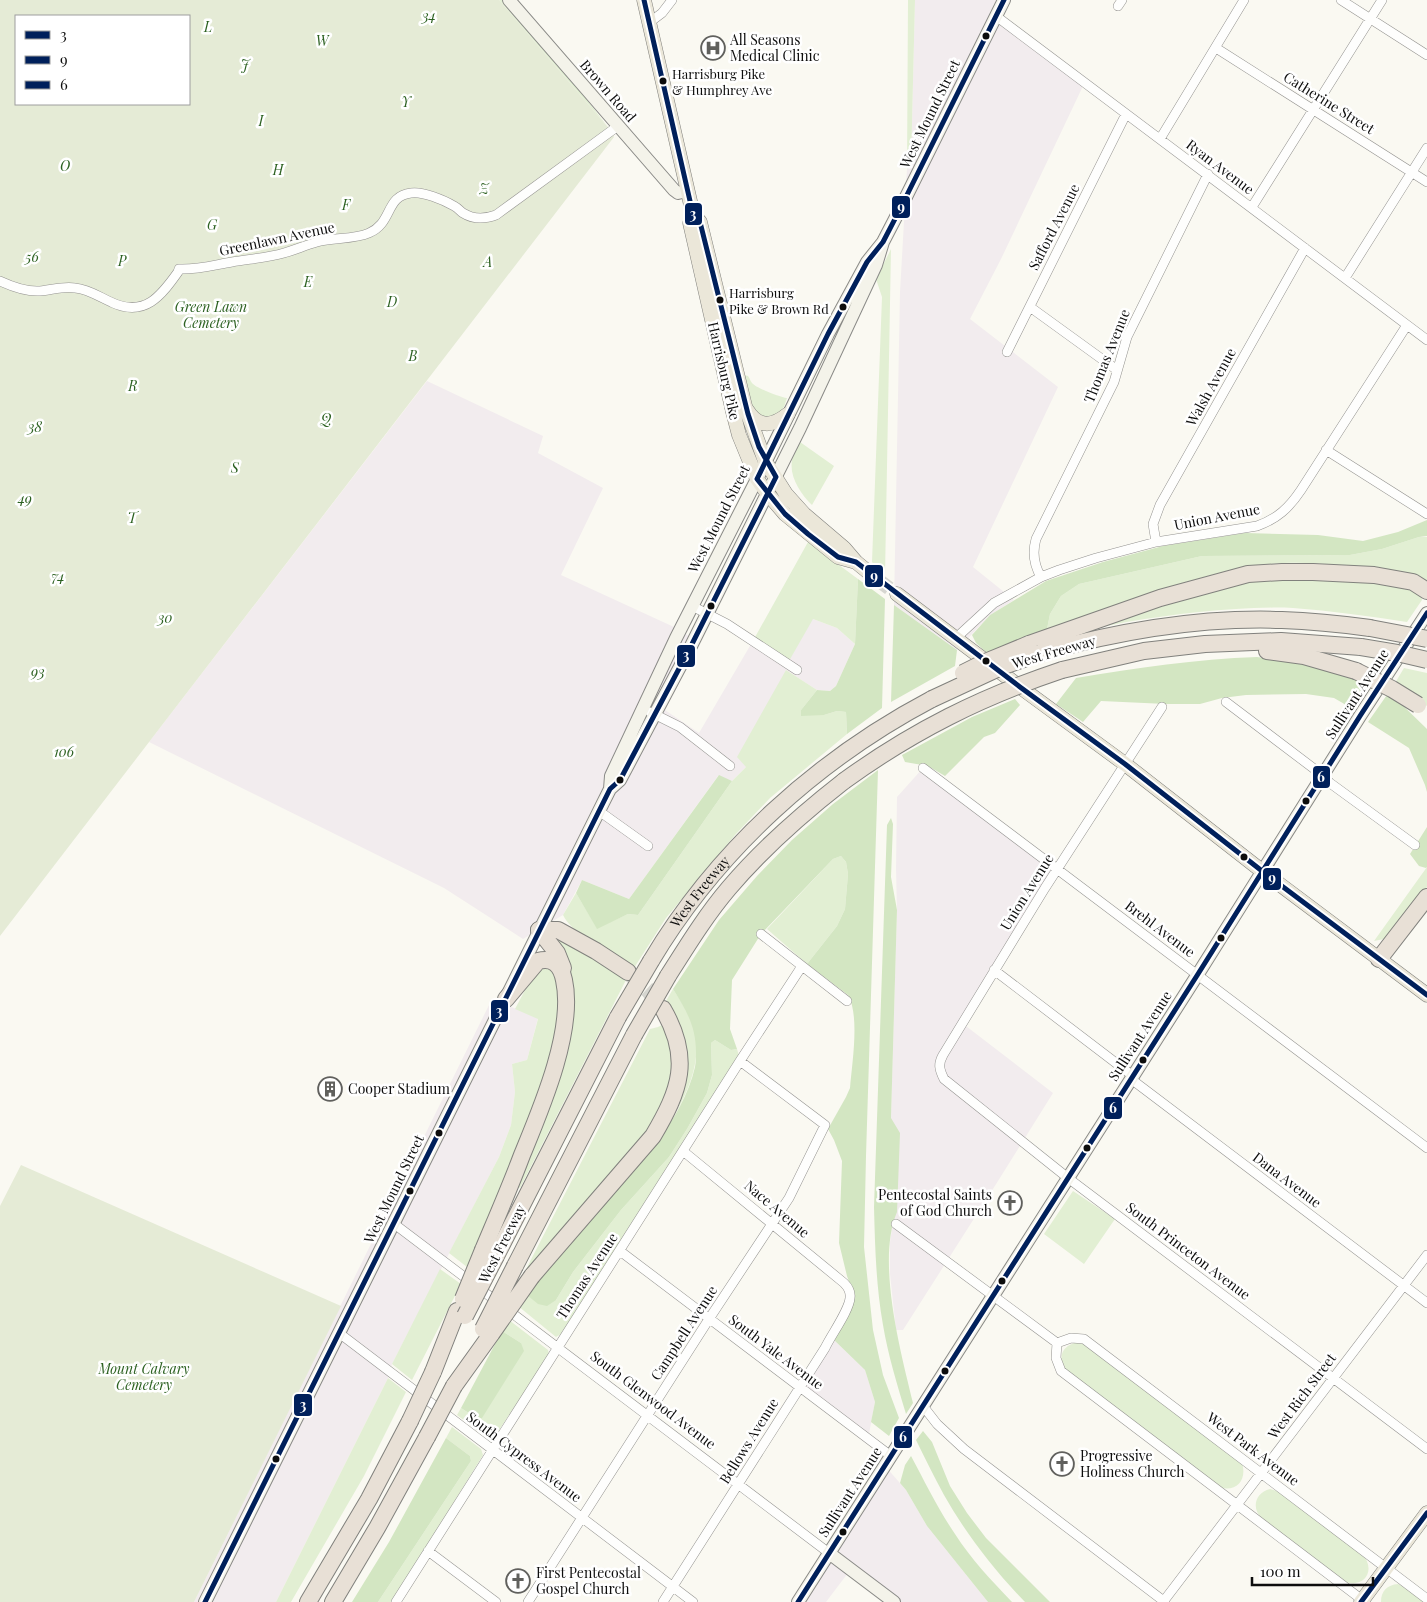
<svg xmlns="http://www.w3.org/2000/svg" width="1427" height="1602" viewBox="0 0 1427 1602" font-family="'Playfair Display',serif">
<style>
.industrial{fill:#f2ecee}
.green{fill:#e2efd3}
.forest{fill:#d3e6c2}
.cemetery{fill:#e5ebd6;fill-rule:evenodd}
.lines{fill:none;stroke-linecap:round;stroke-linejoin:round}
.primary-tunnel{stroke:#d6d6d0;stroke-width:14;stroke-dasharray:14 7;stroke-linecap:butt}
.highway-tunnel{stroke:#d6d6d0;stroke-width:16;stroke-dasharray:16 8;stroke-linecap:butt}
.street-casing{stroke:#949390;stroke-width:10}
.secondary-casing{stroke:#8a8a87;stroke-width:14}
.primary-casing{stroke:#81817d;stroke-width:15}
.highway-casing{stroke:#81817d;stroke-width:18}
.street{stroke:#fefefd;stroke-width:9}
.secondary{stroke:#f4f3ea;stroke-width:12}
.primary{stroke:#ebe7d9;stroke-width:14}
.highway{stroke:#e8e0d6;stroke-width:16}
.highway-bridge-casing{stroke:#81817d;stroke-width:18;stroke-linecap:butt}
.highway-bridge{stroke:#e8e0d6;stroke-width:16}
.bus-1-casing{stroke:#fff;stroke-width:9}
.bus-2-casing{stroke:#fff;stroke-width:9}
.bus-3-casing{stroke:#fff;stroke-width:9}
.bus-1{stroke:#00205b;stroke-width:5}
.bus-2{stroke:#00205b;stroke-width:5}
.bus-3{stroke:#00205b;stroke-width:5}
.bus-dot{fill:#0d0d0d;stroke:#fff;stroke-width:2}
.labels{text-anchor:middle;stroke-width:5;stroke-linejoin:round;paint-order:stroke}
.bus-label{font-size:13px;fill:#0d0d0d;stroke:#fff;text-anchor:start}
.park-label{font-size:14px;font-style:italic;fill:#2c6121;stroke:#fff}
.poi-label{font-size:14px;fill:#0d0d0d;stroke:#fff;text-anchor:start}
.street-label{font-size:14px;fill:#0d0d0d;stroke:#fff}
.line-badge{stroke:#fff;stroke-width:2}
.badge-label{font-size:14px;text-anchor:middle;font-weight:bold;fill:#fff}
</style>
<rect width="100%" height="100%" fill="#faf9f2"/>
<path class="industrial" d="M915,0h81l-7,15 94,71 -82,173 -31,60 88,68 -85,180 41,33 -24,15 -33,35 -63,-45 6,-313 7,-123 4,-5z
M427,381l116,55 -5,17 65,35 -42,87 113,52 26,16 -35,67 34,23 55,-94 59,-20 24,9 18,16 -19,42 -6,5 -13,-1 -31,-20 -40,97 -14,14 -14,-5 -89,123 -47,-19 -19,35 -40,24 -79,-51 -295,-146z
M923,768l134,101 -95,154 91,70 -55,88 -95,149h-7l-6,-56v-32l3,-20 -2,-104 6,-208 -1,-41 1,-72z
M492,999l46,19 -11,42 -15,4 3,28 -4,33 -12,32 -107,207 -4,14 -112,224h-82z
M831,1337l34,33 10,32 -7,37 -69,-52z
M885,1466l21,24 21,36 61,76h-97l-40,-33 -25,33h-28z"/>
<path class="green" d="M499,0h3l67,77 42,54z
M908,0h7l-4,164 -4,5z
M891,249l-6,327 -13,-14 10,-265 -6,-18z
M744,375l4,1c2,2 2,5 4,7 4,5 28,14 35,15l-3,9 -8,10 -12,2 -14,-11z
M800,442l34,24 -22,39c-11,-11 -23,-28 -20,-45 1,-6 6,-13 8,-18z
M1419,537h8v45c-47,-11 -94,-21 -143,-19 -48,2 -95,18 -140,33 -32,11 -65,22 -97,33l3,-15 11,-18 18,-12 123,-28 148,-1 32,-6z
M808,542l50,37 -3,65 -18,-16 -24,-9 -24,42 -35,-22z
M1287,576l118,8 16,11 1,5 -15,22c-37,-6 -76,-11 -114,-14 -19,-1 -39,0 -57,1 -50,3 -97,10 -145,20l123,-42z
M1404,668l23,5v33l-32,-23z
M786,670l31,20 -16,20 23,5 13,-4 9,1 1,22 -77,64 -35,37 -69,83 -32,50c-8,-6 -16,-13 -25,-18 -17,-11 -37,-17 -46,-35l13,-22 21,35 31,-14 10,1 94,-134 14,-14 -9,-10z
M841,856l5,6 2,12 -3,35 -8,17 -30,38 -40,-35 66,-70z
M1427,867v20l-36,48 -7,4 -10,2z
M556,939l37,18 34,21 -107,210 -4,-2 48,-128 10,-44v-26l-5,-21z
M553,966l7,21 -4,44 -12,44 -13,40 -64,152 -18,-14 50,-96 12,-32 4,-33 -3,-28 15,-4 11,-41 -23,-10 18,-34 7,-8z
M673,989c9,14 21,31 23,49 3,24 -6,49 -18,71 13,-47 16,-66 -12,-108z
M666,1023l8,27 -2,38 -27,51 -123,138 128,-248 8,-2z
M715,1040l16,10 6,-1 2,7 -107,170 -71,108 -5,3 -38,-31 9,-11 29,5 17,-28 48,-62 48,-53 18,-28 20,-36 5,-18 -1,-32z
M1073,1191l42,28 -31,45 -40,-30z
M440,1269l21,15 -49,96 -20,-16z
M509,1320l39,30 1,5 -54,81 -5,4 -33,-25 4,-7 17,11 43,-76 -19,-12z
M1078,1342l5,1 159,120c5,16 -4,28 -20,25l-154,-116c-11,-13 -8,-26 10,-30z
M388,1378l18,14 -42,84 -73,126h-15z
M452,1427l29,22 2,6 -91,147h-14l93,-141 -1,-5 -24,-18z
M1270,1489l10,3 82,62c16,17 0,37 -20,26l-80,-61c-11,-11 -7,-26 8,-30z
M1398,1584l8,4 19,14h-44c0,-11 6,-17 17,-18z"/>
<path class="forest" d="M1427,520v16l-8,1 -37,12 -32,6 -148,1 -123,28 -18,12 -11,18 -3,15 -60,24 -11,-10 -4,-8 18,-20 56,-34 57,-19 60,-16 82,-13 73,2 45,6 35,-9z
M858,579l27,20 -3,109 -35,26 -1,-22 -9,-1 -13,4 -23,1v-6l16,-20 13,1 6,-5 19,-42z
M894,605l63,45 -2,16 -64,36z
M1257,657l52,7 59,19 -15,26 -19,-11 -28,-4 -60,1 -24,3 -22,6h-34l-65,-3 -18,21 -27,-18 20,-26c61,-10 120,-19 181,-21z
M1389,692l38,37v63l-2,-7 -16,-37 -41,-26z
M1015,699l5,6 -25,28 -11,4 -39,39 -17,-10 -23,-4 -3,-7 70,-38z
M878,770l-12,386 -2,91 9,83 10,45 16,43 -10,18 -18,-14 4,-20 -10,-32 -32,-31 16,-24 4,-14 -1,-11 -5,-14 -8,-33 3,-82 -8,-21 -6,-11 18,-32 4,-9c2,-25 10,-72 -2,-93l-41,-31 30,-38 8,-17 3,-35 -2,-12 -5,-6 -8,3 -72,75 -29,46 -2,49 7,20 -6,1 -16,-10 -4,3 1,32 -5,18 -20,36 -18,28 -48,53 -48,62 -17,28 -9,6 -9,-2 -11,-9c25,-31 50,-61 76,-90 36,-42 79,-83 92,-138 1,-5 1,-11 1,-15 0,-26 -10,-42 -23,-63l46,-69 38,-44 35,-36 41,-36z
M719,775l13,6 -94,134 -10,-1 -31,15 -21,-36 6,-13 47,19z
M891,818l2,6 -2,53 6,33 -6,208 9,15 -3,79c-21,49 4,141 16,191l-7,11c-9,-30 -18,-59 -23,-89 -7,-39 -8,-79 -9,-118l13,-382z
M1427,827v40l-1,1 -7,-2 -9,-12z
M502,1331l19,12 3,8 -42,67 -4,1 -17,-11z
M923,1431l9,11 18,44 17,27 19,25 64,64h-25c-31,-32 -59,-68 -81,-107 -10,-18 -19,-37 -28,-55z
M446,1438l24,18 1,5 -93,141h-26l37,-60z
M911,1456c14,26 27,53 44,78 16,25 36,46 57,68h-24l-61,-76 -21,-36 -6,-7 5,-18z"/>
<path class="cemetery" d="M0,0h499l112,131 3,6 -614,799zM16,16h173v88h-173z
M21,1165l320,141 -147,296h-194v-396z"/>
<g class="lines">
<path class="primary-tunnel" d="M878,580l19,14"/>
<path class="highway-tunnel" d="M629,973l20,18 14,18"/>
<g class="street-casing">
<path id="street" d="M1341,0l86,55
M1118,6l4,-6
M996,16l431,324
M650,22l12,-9 10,-13
M1216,48l211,134
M1160,139l84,-139
M1252,207l130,-207
M1345,278l82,-130
M0,281c13,6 26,11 40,10 12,-1 23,-5 35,-3 14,1 26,10 38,15 32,14 48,-7 65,-31l1,-3c18,1 35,-4 53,-7 17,-3 35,-4 52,-9 11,-3 22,-8 33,-11 17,-5 36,-2 52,-9 24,-10 16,-37 42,-40 11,-2 33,7 43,13 4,2 6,5 9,7 11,7 22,6 33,2l122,-89
M1030,307l87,63
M1007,352l119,-238
M1326,450l101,64
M1156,542l-3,-18 7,-19 145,-257
M1041,577c-7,-12 -9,-24 -5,-38l78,-157 13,-45 81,-163
M692,606l35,18 70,46
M956,638l38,-35 47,-26 18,-7 37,-12 60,-16 101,-16c20,-7 32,-18 44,-36l106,-165
M1226,702l91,69 13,12 85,62
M1162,707l-117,181 -102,167c-5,9 -4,14 1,24l124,99 359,271
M650,712l30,15 50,39
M923,768l504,380
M599,811l49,35
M761,934l86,67
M994,970l139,106
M1131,1079l296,224
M393,1223l436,330
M896,1224l161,119
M620,1251l271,205
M339,1333l354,269
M1057,1343l14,-5 13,1 343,260
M1057,1343l-1,15 5,13 304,231
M923,1406l14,18 27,25 201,153
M428,1551l68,51
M396,1602l344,-541 62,-95
M528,1602l181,-283 80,-121 36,-73 -85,-64
M663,1602l162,-254c6,-13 24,-37 25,-50 1,-6 -2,-11 -6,-15l-161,-132
M1163,1602l264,-347"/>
</g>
<g class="secondary-casing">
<path id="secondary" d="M509,0l165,190 4,3 9,-2
M610,789l1,-13 65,-138 81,-159 71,-145 39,-72 16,-20 14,-27 107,-215
M829,1553l65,49
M205,1602l394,-791 11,-22 10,-9 71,-134 109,-218 76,-163 7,-23
M798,1602l400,-628 162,-258 67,-103"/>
</g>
<g class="primary-casing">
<path id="primary" d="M644,0l49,214 7,8 45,184 20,55 21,33 18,20 40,34 12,14 22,18
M693,214l-3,9 43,189 6,23 18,44 10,14 18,21 53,43 18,5
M747,410c12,19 26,16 41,4
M897,594l123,93 105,77 137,107 165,124
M1361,1602l66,-89"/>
</g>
<g class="highway-casing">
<g id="highway">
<path d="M1029,644l131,-46 88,-24 34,-2h31l61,3 39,7 14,9"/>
<path d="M1267,651l37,5 52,15"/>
<path d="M1040,653c79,-22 161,-36 242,-33 30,1 59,4 88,8"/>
<path d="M1062,670l82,-19 61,-7 76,-3 80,6"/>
<path d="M539,930h19l38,21 32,21"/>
<path d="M539,930l18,23 6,15"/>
<path d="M1379,959l48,-62"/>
<path id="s1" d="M651,961c66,-111 167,-202 281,-262"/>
<path d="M668,976c19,-30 38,-61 61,-88 34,-40 74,-75 115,-107"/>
<path d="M483,1250c13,-31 27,-63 39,-95 19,-46 53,-125 42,-175 -3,-15 -11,-23 -26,-19l-32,38"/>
<path d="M496,1256l122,-239"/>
<path d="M515,1266l119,-231"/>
<path d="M532,1276l121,-140c27,-46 39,-77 10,-127"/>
<path d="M433,1372l24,-61"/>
<path d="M454,1386l38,-53"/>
<path d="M308,1602l61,-103 41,-78"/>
<path d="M333,1602l44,-74 50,-91"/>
</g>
</g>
<use href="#street" class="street"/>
<use href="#secondary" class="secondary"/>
<use href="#primary" class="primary"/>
<use href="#highway" class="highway"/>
<g class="highway-bridge-casing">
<path id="highway-bridge" d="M1370,628l57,11
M1361,647l36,6 30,7
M1356,671l36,18 26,16
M963,673l20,-10 46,-19
M932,699l69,-32 39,-14
M844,781c69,-50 137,-84 218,-111
M618,1017l33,-56
M634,1035l34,-59
M463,1299l20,-49
M465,1316l31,-60
M483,1329l32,-63
M492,1333l40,-57
M410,1421l23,-49
M427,1437l27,-51"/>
</g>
<use href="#highway-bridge" class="highway-bridge"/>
<g class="bus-1-casing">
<path id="bus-1" d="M205,1602l405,-813 10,-9 71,-134 85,-169 -17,-30 -11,-33 -48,-192 -7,-8 -49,-214"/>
</g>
<g class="bus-2-casing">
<path id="bus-2" d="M1004,0l-107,215 -14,27 -16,20 -39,72 -71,145 28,35 23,20 30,23 18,5 164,125 105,77 137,107 165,124
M1361,1602l66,-89"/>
</g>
<g class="bus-3-casing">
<path id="bus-3" d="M798,1602l400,-628 162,-258 67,-103"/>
</g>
<use href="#bus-1" class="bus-1"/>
<use href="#bus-2" class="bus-2"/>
<use href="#bus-3" class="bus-3"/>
</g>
<defs>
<g id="hospital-ring" transform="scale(1.25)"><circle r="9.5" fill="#fff" stroke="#60605d" stroke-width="1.5"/><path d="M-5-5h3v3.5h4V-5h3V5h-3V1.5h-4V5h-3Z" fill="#60605d"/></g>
<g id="building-ring" transform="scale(1.25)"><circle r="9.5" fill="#fff" stroke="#60605d" stroke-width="1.5"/><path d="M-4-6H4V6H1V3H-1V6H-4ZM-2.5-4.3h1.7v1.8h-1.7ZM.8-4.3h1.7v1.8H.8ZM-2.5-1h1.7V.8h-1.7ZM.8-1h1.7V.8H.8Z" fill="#60605d"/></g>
<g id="church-ring" transform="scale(1.25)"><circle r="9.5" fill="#fff" stroke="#60605d" stroke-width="1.5"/><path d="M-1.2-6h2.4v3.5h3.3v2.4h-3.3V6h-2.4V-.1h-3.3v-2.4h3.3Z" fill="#60605d"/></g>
</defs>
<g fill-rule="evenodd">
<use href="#hospital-ring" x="713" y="48"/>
<use href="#building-ring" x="330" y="1089"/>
<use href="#church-ring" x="1010" y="1203"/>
<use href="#church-ring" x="1062" y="1464"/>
<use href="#church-ring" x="518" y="1581"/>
</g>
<g class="bus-dot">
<circle cx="986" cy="36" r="4.5"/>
<circle cx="663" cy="81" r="4.5"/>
<circle cx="720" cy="300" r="4.5"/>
<circle cx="843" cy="307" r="4.5"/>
<circle cx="711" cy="606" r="4.5"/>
<circle cx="986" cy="661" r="4.5"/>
<circle cx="620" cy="780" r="4.5"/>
<circle cx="1306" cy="801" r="4.5"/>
<circle cx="1244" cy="857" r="4.5"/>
<circle cx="1221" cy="938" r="4.5"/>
<circle cx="1143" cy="1060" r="4.5"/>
<circle cx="439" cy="1133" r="4.5"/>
<circle cx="1087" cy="1148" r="4.5"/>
<circle cx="410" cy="1191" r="4.5"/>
<circle cx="1002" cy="1281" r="4.5"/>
<circle cx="945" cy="1371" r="4.5"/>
<circle cx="276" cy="1459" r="4.5"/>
<circle cx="843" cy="1532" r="4.5"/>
</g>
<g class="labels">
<g class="bus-label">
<text x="672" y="79">Harrisburg Pike<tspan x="672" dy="16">&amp; Humphrey Ave</tspan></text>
<text x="729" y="298">Harrisburg<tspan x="729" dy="16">Pike &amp; Brown Rd</tspan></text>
</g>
<g class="park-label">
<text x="429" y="21">34</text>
<text x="208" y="32">L</text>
<text x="322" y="46">W</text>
<text x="245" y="70">J</text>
<text x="406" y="107">Y</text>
<text x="261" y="126">I</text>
<text x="65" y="171">O</text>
<text x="278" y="175">H</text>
<text x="484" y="194">Z</text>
<text x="346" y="210">F</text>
<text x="212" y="230">G</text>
<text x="32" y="262">56</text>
<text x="122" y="266">P</text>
<text x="488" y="267">A</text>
<text x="308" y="287">E</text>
<text x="392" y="307">D</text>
<text x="211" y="312">Green Lawn<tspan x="211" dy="16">Cemetery</tspan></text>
<text x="413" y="361">B</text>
<text x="133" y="391">R</text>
<text x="326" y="424">Q</text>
<text x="35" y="432">38</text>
<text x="235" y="473">S</text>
<text x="25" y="504">49</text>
<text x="132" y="523">T</text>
<text x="58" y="582">74</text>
<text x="165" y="623">30</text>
<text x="38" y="677">93</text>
<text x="64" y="757">106</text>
<text x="144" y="1374">Mount Calvary<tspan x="144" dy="16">Cemetery</tspan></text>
</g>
<g class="poi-label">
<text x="730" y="45">All Seasons<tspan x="730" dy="16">Medical Clinic</tspan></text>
<text x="348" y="1094">Cooper Stadium</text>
<text x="992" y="1200" text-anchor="end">Pentecostal Saints<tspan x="992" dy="16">of God Church</tspan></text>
<text x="1080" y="1461">Progressive<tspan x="1080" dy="16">Holiness Church</tspan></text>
<text x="536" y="1578">First Pentecostal<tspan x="536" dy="16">Gospel Church</tspan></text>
</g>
<g class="street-label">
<text transform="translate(608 91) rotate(49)" y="5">Brown Road</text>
<text transform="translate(1329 103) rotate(32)" y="5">Catherine Street</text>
<text transform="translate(930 114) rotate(-64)" y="5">West Mound Street</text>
<text transform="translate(1220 167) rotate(37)" y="5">Ryan Avenue</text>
<text transform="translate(1054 227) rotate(-63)" y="5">Safford Avenue</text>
<text transform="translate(277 239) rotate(-12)" y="5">Greenlawn Avenue</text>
<text transform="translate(1107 356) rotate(-68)" y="5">Thomas Avenue</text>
<text transform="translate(724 371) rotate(77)" y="5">Harrisburg Pike</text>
<text transform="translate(1211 387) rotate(-61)" y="5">Walsh Avenue</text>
<text transform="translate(1217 517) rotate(-11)" y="5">Union Avenue</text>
<text transform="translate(719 519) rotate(-63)" y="5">West Mound Street</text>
<text transform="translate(1054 652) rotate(-16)" y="5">West Freeway</text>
<text transform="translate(1357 694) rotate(-57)" y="5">Sullivant Avenue</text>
<text dy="5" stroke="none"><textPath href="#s1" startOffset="85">West Freeway</textPath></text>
<text transform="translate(1027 892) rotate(-58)" y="5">Union Avenue</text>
<text transform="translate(1160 929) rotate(37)" y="5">Brehl Avenue</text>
<text transform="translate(1140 1036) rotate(-57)" y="5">Sullivant Avenue</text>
<text transform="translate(1287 1180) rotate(37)" y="5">Dana Avenue</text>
<text transform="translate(394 1189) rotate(-64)" y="5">West Mound Street</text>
<text transform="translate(777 1209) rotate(40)" y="5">Nace Avenue</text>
<text transform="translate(502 1244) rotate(-63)" y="5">West Freeway</text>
<text transform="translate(1188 1251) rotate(37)" y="5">South Princeton Avenue</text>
<text transform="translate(587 1276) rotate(-57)" y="5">Thomas Avenue</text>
<text transform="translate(684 1333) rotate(-57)" y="5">Campbell Avenue</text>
<text transform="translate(776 1352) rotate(37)" y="5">South Yale Avenue</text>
<text transform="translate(1302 1396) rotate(-53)" y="5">West Rich Street</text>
<text transform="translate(653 1400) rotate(37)" y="5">South Glenwood Avenue</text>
<text transform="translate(749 1441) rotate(-58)" y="5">Bellows Avenue</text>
<text transform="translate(1253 1449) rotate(37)" y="5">West Park Avenue</text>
<text transform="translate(524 1457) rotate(37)" y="5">South Cypress Avenue</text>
<text transform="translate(850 1492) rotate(-57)" y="5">Sullivant Avenue</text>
</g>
</g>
<g class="line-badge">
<rect x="891" y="195" width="20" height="24" rx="5" fill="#00205b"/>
<rect x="684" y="202" width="19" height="24" rx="5" fill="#00205b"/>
<rect x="864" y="564" width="20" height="24" rx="5" fill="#00205b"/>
<rect x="676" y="644" width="20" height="24" rx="5" fill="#00205b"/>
<rect x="1312" y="765" width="19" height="24" rx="5" fill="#00205b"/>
<rect x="1262" y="867" width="20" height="24" rx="5" fill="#00205b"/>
<rect x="490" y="999" width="19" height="24" rx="5" fill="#00205b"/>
<rect x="1103" y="1096" width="20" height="24" rx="5" fill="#00205b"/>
<rect x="293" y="1393" width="20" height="24" rx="5" fill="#00205b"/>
<rect x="893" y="1425" width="20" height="24" rx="5" fill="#00205b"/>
</g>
<g class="badge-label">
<text x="901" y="212">9</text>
<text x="693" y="219">3</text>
<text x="874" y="581">9</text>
<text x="686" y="660">3</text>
<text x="1321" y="782">6</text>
<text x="1272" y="883">9</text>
<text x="499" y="1016">3</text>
<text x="1113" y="1113">6</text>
<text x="303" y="1410">3</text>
<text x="903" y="1442">6</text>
</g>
<rect x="15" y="15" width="175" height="90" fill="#ffffff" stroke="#9e9e9e"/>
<rect x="25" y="31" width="25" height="8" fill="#00205b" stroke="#9e9e9e"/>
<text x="60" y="40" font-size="15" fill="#0d0d0d">3</text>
<rect x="25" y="56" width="25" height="8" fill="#00205b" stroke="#9e9e9e"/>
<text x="60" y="65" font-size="15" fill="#0d0d0d">9</text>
<rect x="25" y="81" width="25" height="8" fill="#00205b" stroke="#9e9e9e"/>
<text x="60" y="90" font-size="15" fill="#0d0d0d">6</text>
<path d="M1252 1577v8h121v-8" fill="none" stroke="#0d0d0d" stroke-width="2.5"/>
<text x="1260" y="1577" font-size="15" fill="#0d0d0d" stroke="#ffffff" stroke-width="4" paint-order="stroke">100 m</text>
</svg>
